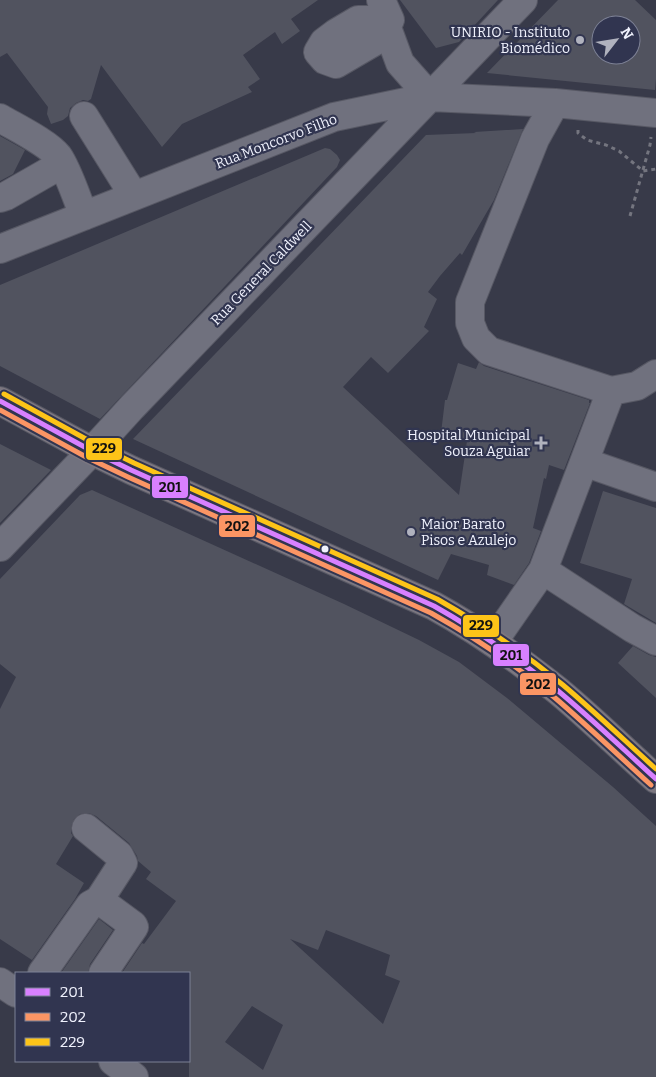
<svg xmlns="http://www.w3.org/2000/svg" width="656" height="1077" viewBox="0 0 656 1077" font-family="Bitter,serif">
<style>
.building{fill:#51535f;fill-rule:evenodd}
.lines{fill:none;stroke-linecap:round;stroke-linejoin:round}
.minor-casing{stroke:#575864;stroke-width:30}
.major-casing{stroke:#575864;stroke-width:30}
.path{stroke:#74757f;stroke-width:3;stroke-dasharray:4 4;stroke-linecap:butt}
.minor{stroke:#70717e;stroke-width:28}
.major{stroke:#7c7780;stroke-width:28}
.bus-1-casing{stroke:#313550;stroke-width:9}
.bus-2-casing{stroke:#313550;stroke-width:9}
.bus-3-casing{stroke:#313550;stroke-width:9}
.bus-1{stroke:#d880ff;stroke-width:5}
.bus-2{stroke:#fb9564;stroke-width:5}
.bus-3{stroke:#fdc418;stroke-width:5}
.poi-dot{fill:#b0b2be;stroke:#313550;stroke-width:2}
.bus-dot{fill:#f0f2fd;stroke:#313550;stroke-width:2}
.labels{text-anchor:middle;stroke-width:4.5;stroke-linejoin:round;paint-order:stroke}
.poi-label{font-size:14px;fill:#f0f2fd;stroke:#313550;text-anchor:end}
.street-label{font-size:14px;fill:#f0f2fd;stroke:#313550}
.line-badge{stroke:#313550;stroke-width:2}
.pale-badge-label{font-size:14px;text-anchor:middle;font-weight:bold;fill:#111}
</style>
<rect width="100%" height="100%" fill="#383a49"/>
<path class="building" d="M0,0h318l-27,19 9,12 -18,13 -7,-12 -32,23 17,24 -12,8 4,5 -70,32 -20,23 -61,-82 -10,34 -3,2 -5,-1 -7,3 -6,5 -2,8 -5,4 -12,4 -4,-10 1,-7 -41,-54 -7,4z
M400,0h98l-39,42 -23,6z
M558,0h77l21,20v59l-1,11 -168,-17zM601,25h30v30h-30z
M523,129l-29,71 -10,17 -22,38 -2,-2 -20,23 -12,16 9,7 -13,28 5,4 -41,42 -17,-16 -28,30 116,108 8,-54 -26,-8 4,-33h2l11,-37 18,6 3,-7 5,4 105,34v3h1l-26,67 -15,-5 -3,14 -2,-1 -11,50 8,3 -12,32 -15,22 -27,-10 2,-10 -38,-11 -13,26 -305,-141 293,-304 50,-2 -2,-1z
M0,136l25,14 -12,24 -13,7z
M325,148l5,1 7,6 3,5 -3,7 -237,252 -100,-53v-81z
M0,444l51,26 -51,53z
M92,490l252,114 75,36 40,22 48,36 106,89 43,39v251h-467v-104h-67l20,-30 2,1 32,-43 -30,-22 5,-7 -13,-11 -1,-5 -8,-13 -33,-27 -7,-3 -9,1 -6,5 -3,7v7l2,3 -17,28 28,19 -9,16 -43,61 -32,-21v-230l16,-32 -16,-13v-85l80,-84zM326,930l64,25 -5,20 15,6 -17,43 -93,-85 28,11zM252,1006l31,19 -20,45 -38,-28z
M603,491l53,17v115l-32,-19 8,-25 -52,-16z
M633,646l16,9 7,2v41l-38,-35z
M99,919l14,11 -23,34 -2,9h-27z"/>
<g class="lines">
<g class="minor-casing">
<path id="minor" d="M381,0l9,20 -6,6
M389,33l-53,31 -11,-4 -7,-8 6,-10 12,-9 22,-13h15l11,6 5,7 11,30 30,34
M84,116l50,80
M0,118c15,9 48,25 58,38 10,14 19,43 26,60
M0,198l6,-2 56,-32
M0,249l334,-132 96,-20 125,6 101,10
M611,391l26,-5 19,-12
M584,462l72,25
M0,547l92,-96 40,-44 391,-407
M543,570l89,58 24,13
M493,642l50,-72 68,-179 -122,-40 -13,-13 -6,-15v-21l65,-163 20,-36
M99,900l34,25 1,2 -31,46
M42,973l48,-68 9,-5 24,-37 -4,-8 -33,-27
M0,982l16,11
M113,1061l21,16"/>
</g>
<g class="major-casing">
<path id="major" d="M0,401l92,50 39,19 303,136c44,24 84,53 123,84 34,28 66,60 99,89"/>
</g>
<path class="path" d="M578,130v3l9,7 19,5 13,6 24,20 13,-2
M630,216l20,-71 1,-8"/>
<use href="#minor" class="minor"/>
<use href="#major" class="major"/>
<g class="bus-1-casing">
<path id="bus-1" d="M0,401l92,50 39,19 303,136c43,24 84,53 123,84 34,28 66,59 99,89"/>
</g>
<g class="bus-2-casing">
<path id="bus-2" d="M0,410l88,48 40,19 303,136c43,24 85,52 123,84 33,28 65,59 97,88"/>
</g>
<g class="bus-3-casing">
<path id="bus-3" d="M4,394l91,50 39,19 303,136c44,25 87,54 126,86 32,27 62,56 93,84"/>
</g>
<use href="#bus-1" class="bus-1"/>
<use href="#bus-2" class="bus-2"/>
<use href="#bus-3" class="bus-3"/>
</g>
<g class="poi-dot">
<circle cx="580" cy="40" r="5"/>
<path d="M538.5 435.5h5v5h5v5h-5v5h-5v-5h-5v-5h5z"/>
<circle cx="411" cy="532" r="5"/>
</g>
<circle class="bus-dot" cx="325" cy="549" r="4.5"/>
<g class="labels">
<g class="poi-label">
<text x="570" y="37">UNIRIO - Instituto<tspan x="570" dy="16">Biomédico</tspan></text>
<text x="530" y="440">Hospital Municipal<tspan x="530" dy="16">Souza Aguiar</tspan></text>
<text x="421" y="529" text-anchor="start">Maior Barato<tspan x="421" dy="16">Pisos e Azulejo</tspan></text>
</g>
<g class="street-label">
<text transform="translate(276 141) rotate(-21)" y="5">Rua Moncorvo Filho</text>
<text transform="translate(261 273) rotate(-46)" y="5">Rua General Caldwell</text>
</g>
</g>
<g class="line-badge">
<rect x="85" y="437" width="38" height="24" rx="5" fill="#fdc418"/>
<rect x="151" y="475" width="38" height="24" rx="5" fill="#d880ff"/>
<rect x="218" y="514" width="38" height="24" rx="5" fill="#fb9564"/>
<rect x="462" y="614" width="38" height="24" rx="5" fill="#fdc418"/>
<rect x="492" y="643" width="38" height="24" rx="5" fill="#d880ff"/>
<rect x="519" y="672" width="38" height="24" rx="5" fill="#fb9564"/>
</g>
<g class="pale-badge-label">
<text x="104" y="453">229</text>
<text x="170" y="492">201</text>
<text x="237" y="531">202</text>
<text x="481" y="630">229</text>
<text x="511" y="660">201</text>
<text x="538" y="689">202</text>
</g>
<rect x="15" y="972" width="175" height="90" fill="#313550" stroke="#7d8195"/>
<rect x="25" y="988" width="25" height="8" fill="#d880ff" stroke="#7d8195"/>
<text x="60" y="997" font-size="15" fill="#f0f2fd">201</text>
<rect x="25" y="1013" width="25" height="8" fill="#fb9564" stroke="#7d8195"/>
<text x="60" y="1022" font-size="15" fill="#f0f2fd">202</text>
<rect x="25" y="1038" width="25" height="8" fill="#fdc418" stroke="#7d8195"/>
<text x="60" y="1047" font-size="15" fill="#f0f2fd">229</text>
<g transform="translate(616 40) rotate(59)"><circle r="24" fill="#313550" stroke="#7d8195"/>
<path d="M0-4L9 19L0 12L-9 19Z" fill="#b0b2be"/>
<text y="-8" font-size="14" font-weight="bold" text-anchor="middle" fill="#f0f2fd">N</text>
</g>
</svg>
